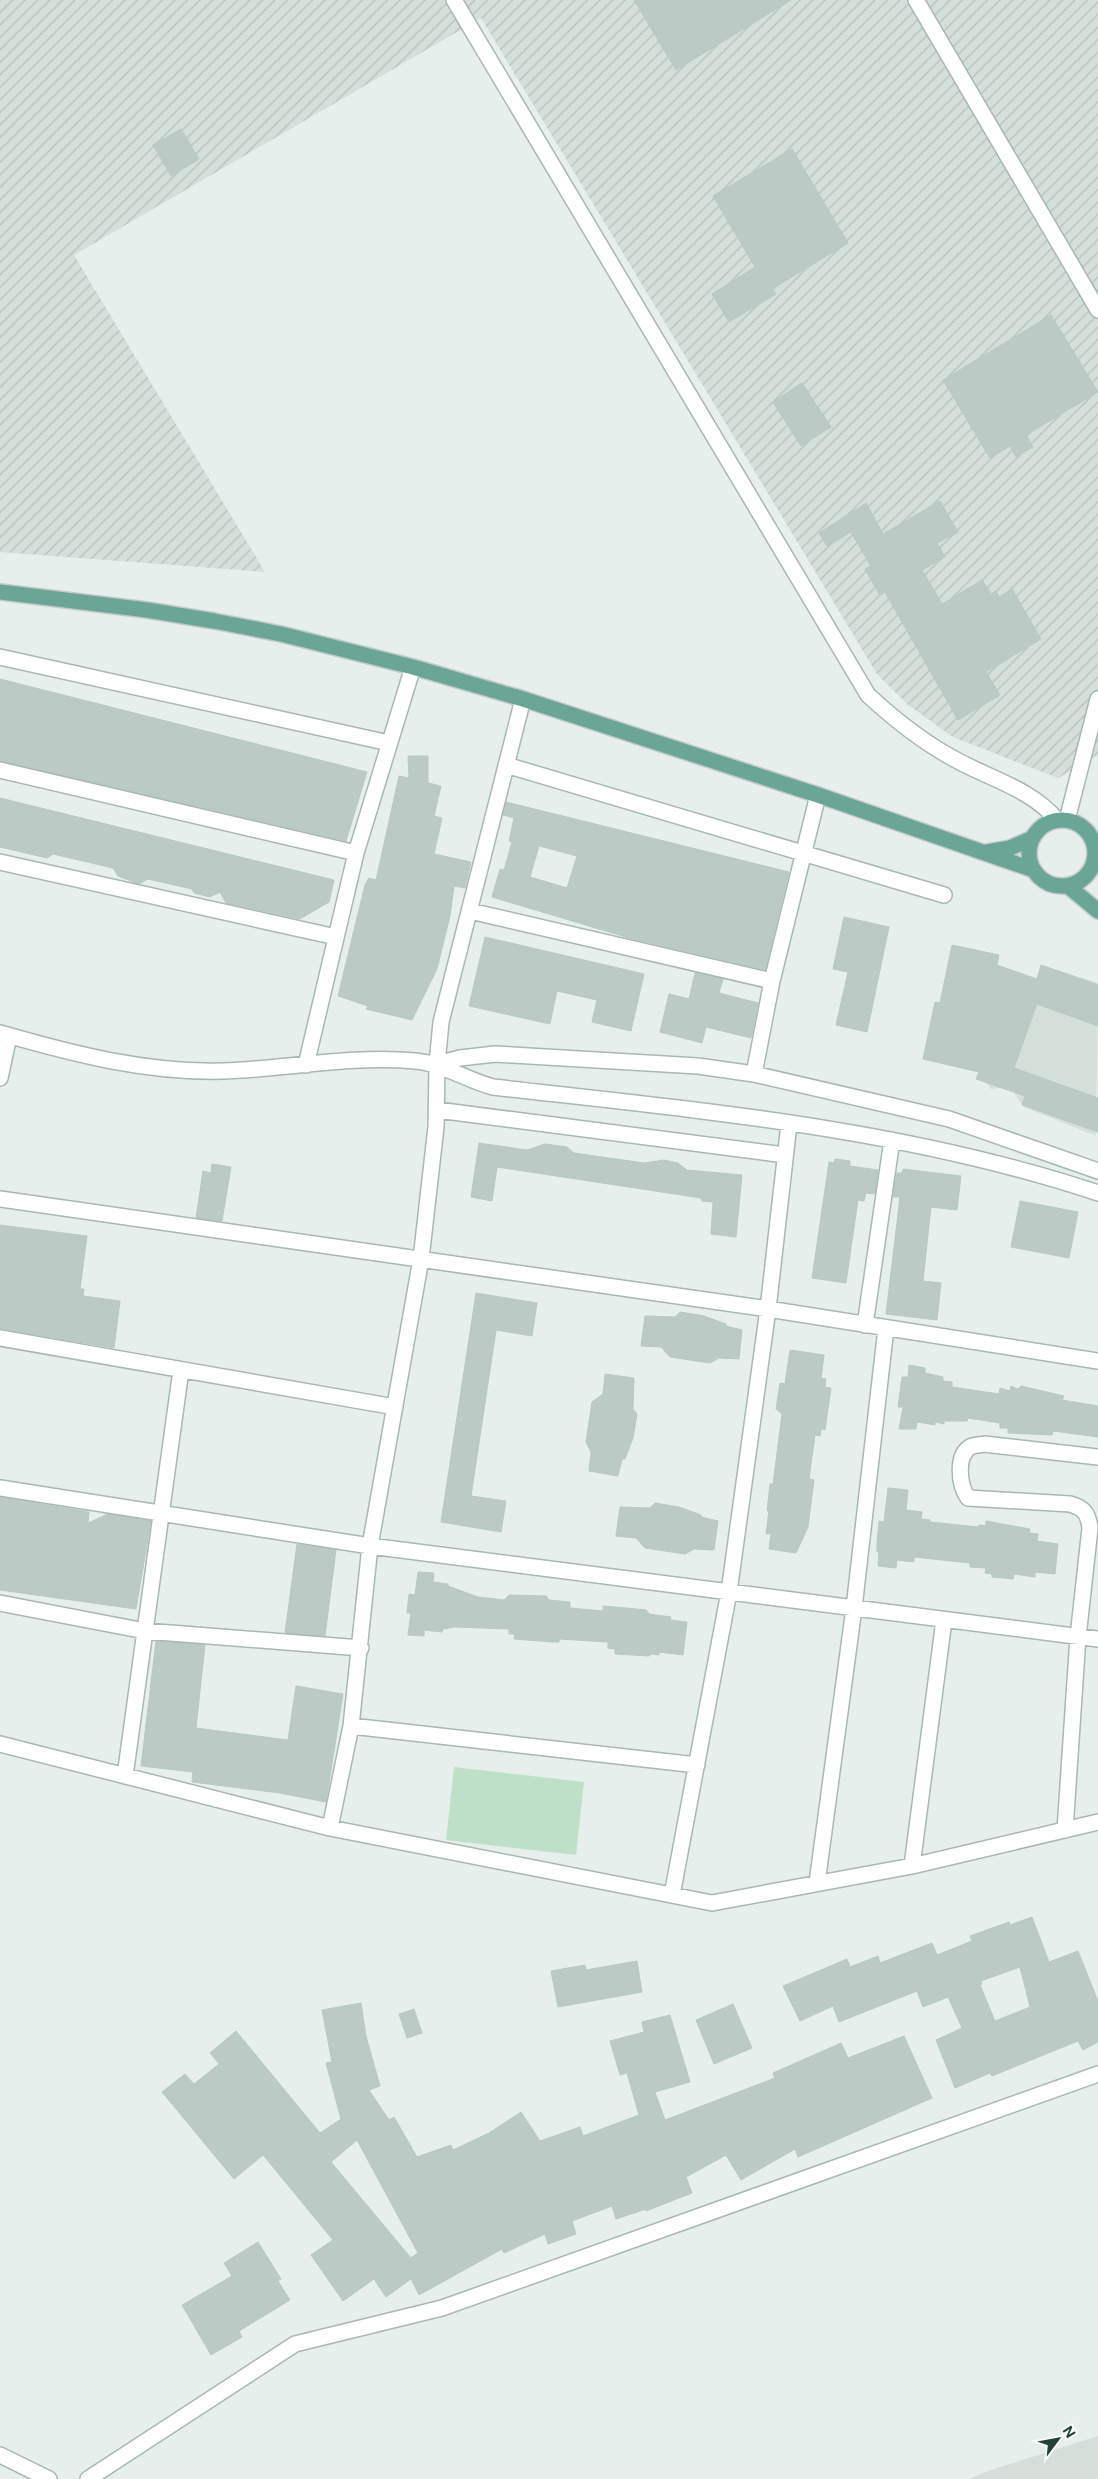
<svg xmlns="http://www.w3.org/2000/svg" width="1098" height="2479" viewBox="0 0 1098 2479" font-family="'Public Sans',sans-serif">
<style>
.built{fill:#d4dfda}
.industrial{fill:url(#industrial-furrows)}
.green{fill:#bfe0c8}
.building{fill:#bbcac4;stroke:#b8c9c2;fill-rule:evenodd}
.lines{fill:none;stroke-linecap:round;stroke-linejoin:round}
.minor-casing{stroke:#a8b8b2;stroke-width:18}
.major-casing{stroke:#c2cac8;stroke-width:18}
.minor{stroke:#fff;stroke-width:15}
.major{stroke:#6aa596;stroke-width:15}
</style>
<defs>
<pattern id="industrial-furrows" width="10" height="10" patternUnits="userSpaceOnUse" patternTransform="scale(1.25)"><rect width="10" height="10" fill="#d4dfda"/><path d="M-1 1l2-2M0 10L10 0M9 11l2-2" fill="none" stroke="#b6c1bc"/></pattern>
</defs>
<rect width="100%" height="100%" fill="#e6efeb"/>
<path class="built" d="M1042,965l56,18 -2,153 -72,-29 -14,-20 -19,2 -6,-9 37,-88 18,-16z
M1098,2436v43h-129l22,-9z"/>
<path class="industrial" d="M0,0h1098v755l-40,23 -105,-41 -46,-33 -30,-30 -396,-656 -407,237 191,317 -265,-20z"/>
<path class="green" d="M454,1767l130,15 -8,73 -130,-15z"/>
<path class="building" d="M634,0h157l-115,70z
M181,129l18,30 -28,17 -18,-31z
M792,149l56,94 -76,46 4,5 -47,28 -17,-28 43,-27 -42,-71z
M1051,315l47,77 -72,43 7,12 -17,10 -6,-11 -20,12 -47,-78z
M802,383l29,44 -30,19 -28,-44z
M940,501l18,31 -21,11 8,14 -23,13 20,34 40,-24 9,14 5,-3 3,6 13,-8 29,50 -55,33 14,23 -42,25 -73,-128 -5,3 -15,-26 6,-3 -20,-34 -24,14 -8,-13 47,-30 17,31z
M0,679l367,93 -21,69 -346,-80z
M408,756h20v27l13,3 -7,30 8,2 -8,36 37,8 -6,26 -11,-2 -4,30 -13,53 -25,51 -46,-11 2,-3 -30,-10 27,-111 4,-7 7,2 23,-104 10,2z
M0,798l334,82 -5,22 -29,17 -74,-16 -6,-11 -10,5 -16,-4 -2,-4 -44,-10 -9,5 -21,-8 -5,-8 -60,-14 -6,4 -47,-11z
M506,802l283,70 -24,98 -136,-32 -137,-41 8,-28 4,1 8,-28 -3,-1 5,-23 -11,-3zM539,846l38,10 -10,32 -37,-11z
M844,917l45,10 -22,105 -31,-7 12,-53 -15,-3z
M485,937l159,37 -13,57 -39,-9 5,-22 -40,-9 -7,33 -81,-18z
M952,945l47,10 -2,10 40,14 4,-14 57,20v41l-61,-22 -23,64 84,30v34l-76,-27 3,-9 -49,-17 3,-7 -56,-13 12,-57 5,1z
M695,973l28,6 -4,14 39,10 -7,35 -45,-11 -4,16 -42,-11 9,-38 20,5z
M479,1143l48,7 18,-6 22,3 7,6 70,10 20,-3 14,3 9,7 55,5 -6,62 -25,-3 2,-32 -11,-1 -1,-3 -204,-31 -5,34 -21,-4z
M835,1159l15,2v5l28,4 -3,24 -9,-1 -2,8 -6,-1 -12,83 -34,-5 17,-116 5,1z
M212,1164l19,3 -9,54 -26,-3 7,-47 8,2z
M903,1169l58,7 -4,34 -26,-3 -8,74 18,2 -4,37 -51,-6 14,-117h-7l4,-24h5z
M1020,1201l58,11 -9,46 -58,-11z
M0,1225l87,11 -7,53h4l-1,7 37,5 -6,47 -114,-19z
M476,1293l61,10 -5,33 -36,-6 -25,166 35,5 -5,31 -60,-10z
M680,1312l24,4 22,8v2l16,4 -3,29 -20,-1 -9,5 -40,-6 -9,-10 -20,-1 4,-30 30,1z
M790,1350l34,5 -3,23 5,1 -1,8 6,1 -6,42 -4,-1 -1,7 -5,-1 -6,44 5,1 -6,47 -12,26 -27,-4 2,-15h-5l3,-23h-2l3,-27h3l9,-70 -6,-5 4,-26 5,1z
M909,1365l16,3v5l18,4v4l9,1v5l47,7 1,-6 10,3 1,-5 7,3 3,-3 43,10 -2,4 36,6v31l-45,-6 -1,4 -44,-2v-5h-8v-5l-32,-5 -1,3h-23v3l-9,-2v3l-18,-3 -1,7h-17l4,-22h-5l4,-30h6z
M605,1374l29,4 -1,31 4,5 -4,24 -8,21h-3l-4,17 -29,-5 2,-19 -5,-10 6,-40 11,-8z
M888,1488l20,2 -2,20 16,2 -1,7 9,1v2l48,5 1,-2 7,1v-5l44,8 -1,4 9,1 -1,7 21,3 -3,30 -20,-2v5l-21,-3 -1,5 -21,-2v-3l-7,-1 1,-5 -16,-1v-4l-56,-6v5l-17,-2 -1,8 -18,-2 1,-14h-2v-9l2,-22 5,1z
M0,1497l89,15 -1,11 20,-9 43,7 -15,88 -136,-19z
M655,1503l24,4 22,8v2l17,4 -4,29 -20,-1 -9,5 -40,-6 -9,-10 -20,-2 4,-29 30,1z
M297,1544l39,6 -11,86 -40,-3z
M418,1572l16,1 -1,9 15,2v2l30,11 26,3 5,-5 37,1 3,4 21,2v6l33,3v-5l23,2 20,2 3,4 22,3 -1,3 17,2 -4,33 -24,-3v3l-8,-1 -2,2 -34,-2v-5l-7,-1v-6l-49,-3v3h-7l-38,-3 1,-5h-6v-5l-54,-2 -12,2 -1,3 -18,-2v6l-16,-1 3,-22h-4l2,-19 6,1z
M156,1641l49,4 -9,83 92,12 8,-54 47,8 -17,108 -46,-9 -88,-11 1,-10 -52,-6z
M1032,1917l17,45 29,-11 20,50v41l-15,8 -5,-9 -86,35 -2,-3 -35,15 -19,-48 26,-12 -14,-31 -25,10 -6,-16 -78,31 -6,-16 -33,15 -17,-35 64,-27 3,8 28,-11 2,7 52,-20 5,12 35,-14 -2,-5 39,-14 1,3zM1020,1967l10,40 -35,14 -15,-36 2,-1 -1,-3z
M637,1961l5,31 -84,15 -7,-36 34,-6 1,5z
M361,2003l5,33 14,50 -11,4 20,30 5,-3 23,40 34,-12 2,5 36,-17 32,-21 19,29 40,-14 3,9 56,-21 -12,-42 -7,2 -10,-34 34,-9 -2,-10 28,-7 20,67 -35,10 10,28 110,-42 -2,-5 68,-30 7,15 56,-22 28,62 -134,59 -3,-8 -54,31 -15,-25 -40,22 6,16 -46,18v-2l-30,10 -4,-13 -40,15 4,13 -28,10 -3,-10 -41,19 -2,-4 -83,46 -8,-16 -25,18 -12,-18 -31,22 -32,-46 22,-15 -70,-85 -29,24 -72,-87 23,-18 9,10 25,-20 -9,-11 26,-22 84,102 21,-14 -15,-56 6,-1 -10,-52zM357,2140l61,113 -7,5 -80,-96z
M733,2004l19,44 -38,16 -18,-44z
M414,2009l8,24 -15,5 -8,-24z
M258,2242l23,37 -3,2 12,19 -51,31 3,6 -31,18 -29,-50 50,-29 -8,-13z"/>
<g class="lines">
<g class="minor-casing">
<path id="minor" d="M454,0l414,695c28,26 57,49 92,67 34,18 72,28 97,58
M916,0l182,310
M0,657l389,86
M506,765l438,130
M0,770l356,83
M1067,820l31,-121
M1095,848l3,1
M0,862l336,75
M470,911l302,70
M0,1033c73,21 146,40 223,38 63,-2 128,-16 192,-10 27,2 51,19 78,26 203,23 410,41 605,106
M437,1064l23,-6 35,-4 203,12 56,8 195,45 149,52
M306,1065l50,-212 57,-186
M754,1074l18,-93 46,-186
M0,1078l9,-42
M437,1110l348,45
M0,1199l768,110 330,52
M865,1325l27,-185
M0,1338l395,69
M0,1488l370,58 728,93
M0,1603l145,28 216,17
M351,1726l346,39
M0,1744l330,84 382,75 200,-37 186,-44
M125,1776l56,-406
M330,1828l21,-102 19,-180 51,-287 15,-132 1,-63 4,-42 82,-323
M1065,1830l13,-193 12,-109c-2,-15 -6,-20 -20,-24l-102,-6c-9,-13 -13,-44 4,-52 3,-1 9,-1 12,-2l114,13
M912,1866l32,-246
M817,1883l37,-275 32,-280
M672,1895l57,-303 39,-283 21,-185
M0,2455l49,24
M88,2479l207,-135 147,-36 656,-234"/>
</g>
<g class="major-casing">
<path id="major" d="M0,592l147,18 67,11 67,13 132,33 110,32 295,96 216,75
M1029 853a33 33 0 1 1 66 0a33 33 0 1 1-66 0Z
M987,852l23,-4 23,-10
M1068,886l30,25"/>
</g>
<use href="#minor" class="minor"/>
<use href="#major" class="major"/>
</g>
<g transform="translate(1058 2439) rotate(58)" stroke="#f7fbf9" stroke-width="4" paint-order="stroke">
<path d="M0-4L9 19L0 12L-9 19Z" fill="#24423a"/>
<text y="-8" font-size="14" font-weight="bold" text-anchor="middle" fill="#24423a">N</text>
</g>
</svg>
